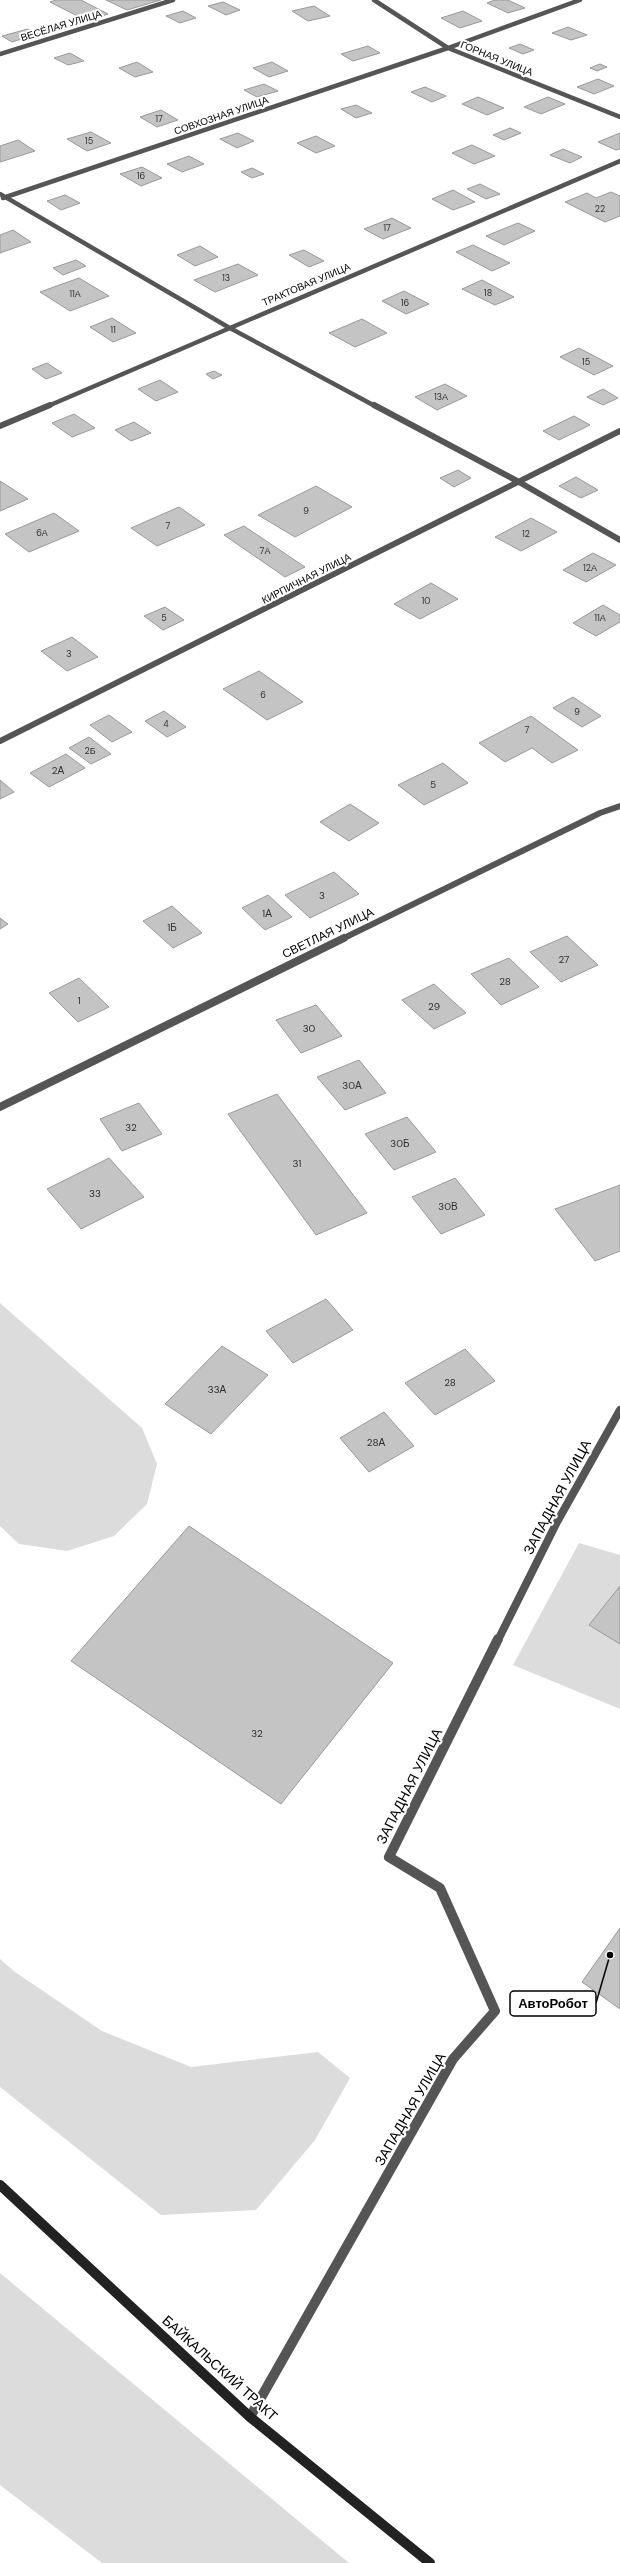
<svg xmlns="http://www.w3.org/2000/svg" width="620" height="2563" viewBox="0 0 620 2563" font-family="'DM Sans',sans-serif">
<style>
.green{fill:#dcdcdc}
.building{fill:#c4c4c4;stroke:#999}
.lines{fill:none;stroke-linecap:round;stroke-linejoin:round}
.street-far3{stroke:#555;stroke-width:4.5}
.street-far2{stroke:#555;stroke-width:6}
.street-far1{stroke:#555;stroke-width:8}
.street{stroke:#555;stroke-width:10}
.secondary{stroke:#222;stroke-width:10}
.labels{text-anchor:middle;stroke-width:4;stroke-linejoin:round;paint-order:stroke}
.far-number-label{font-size:9px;fill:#313131}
.far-street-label{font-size:10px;fill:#000;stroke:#fff}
.number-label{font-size:10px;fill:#313131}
.street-label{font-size:12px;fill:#000;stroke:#fff}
.near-street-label{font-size:14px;fill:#000;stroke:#fff}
.leader{fill:none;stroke:#000;stroke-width:1.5}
.callout-dot{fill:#000;stroke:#fff;stroke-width:1.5}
.callout{fill:#fff;stroke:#000;stroke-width:1.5}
.callout-label{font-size:13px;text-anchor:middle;font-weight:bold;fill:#000}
</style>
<rect width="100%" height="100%" fill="#fff"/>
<path class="green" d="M0,1303l142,125 15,36 -10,40 -33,32 -47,15 -48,-7 -19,-18z
M579,1543l41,12v154l-107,-44z
M0,1959l15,13 87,59 89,36 127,-15 32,26 -35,62 -59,70 -95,5 -161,-128z
M0,2273l349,290h-247l-102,-78z"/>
<path class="building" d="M56,0h25l27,14 -21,7 -37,-19z
M106,0h55l-34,10z
M495,0h13l17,8 -17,5 -21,-10z
M223,2l17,8 -14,5 -18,-9z
M314,6l16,10 -22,5 -16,-10z
M183,11l13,7 -16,5 -14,-7z
M463,11l19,10 -22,7 -19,-10z
M568,27l19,8 -16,5 -19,-7z
M28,29l10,5 -26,8 -10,-6z
M520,44l14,6 -11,4 -14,-6z
M368,46l12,7 -27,8 -12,-7z
M70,53l14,8 -16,4 -14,-7z
M137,62l16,10 -18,5 -16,-9z
M272,62l16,9 -19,6 -16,-9z
M600,64l7,3 -10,4 -7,-3z
M598,79l16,7 -20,8 -17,-7z
M264,84l14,7 -21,6 -13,-7z
M425,87l21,9 -14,6 -21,-10z
M478,97l26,11 -17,7 -25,-11z
M548,97l17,7 -24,10 -17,-7z
M356,105l16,8 -16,5 -15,-9z
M161,110l17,10 -21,7 -17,-10z
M510,128l11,5 -17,7 -11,-5z
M91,132l20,11 -24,8 -20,-12z
M238,133l16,8 -17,7 -17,-9z
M620,133v16l-4,1 -18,-8z
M316,136l19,10 -19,7 -19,-10z
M18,140l17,11 -35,11v-16z
M472,145l23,11 -21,8 -22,-11z
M563,149l19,8 -12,6 -20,-8z
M189,156l15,8 -22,8 -15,-8z
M142,167l20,11 -21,8 -21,-12z
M252,168l12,6 -12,4 -11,-6z
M480,184l20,10 -14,5 -19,-10z
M453,190l22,12 -22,8 -21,-11z
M611,192l9,4v20l-15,6 -40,-20 22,-9 9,5z
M65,195l15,8 -19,7 -14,-9z
M392,218l19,10 -28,11 -19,-10z
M518,223l17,8 -31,14 -18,-9z
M13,230l18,12 -31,11v-18z
M473,245l37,18 -18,8 -36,-19z
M200,246l18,11 -23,9 -18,-11z
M304,250l20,11 -15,6 -20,-12z
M76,260l10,6 -23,9 -10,-7z
M238,264l20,11 -43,17 -21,-12z
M79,278l30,18 -39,15 -30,-19z
M482,280l32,17 -19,8 -33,-16z
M404,291l25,13 -23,10 -24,-13z
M112,318l24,15 -23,9 -23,-15z
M362,319l25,14 -32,14 -26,-14z
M579,348l34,18 -19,9 -34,-18z
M47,363l15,10 -16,6 -14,-10z
M214,371l8,4 -9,4 -7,-5z
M160,380l18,12 -22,9 -18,-12z
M445,384l22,12 -30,14 -22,-13z
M603,389l15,9 -15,7 -16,-8z
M74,414l21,14 -23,9 -20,-14z
M574,416l16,9 -31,15 -16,-9z
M134,422l17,11 -20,8 -16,-11z
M458,470l13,8 -17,9 -14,-9z
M576,477l22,13 -17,8 -22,-12z
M0,481l28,18 -28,12z
M316,486l36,21 -57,30 -37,-22z
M179,507l26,18 -48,21 -26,-18z
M54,513l25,18 -50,21 -24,-18z
M531,518l26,14 -36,19 -26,-14z
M244,526l61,41 -20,10 -61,-42z
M593,553l23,12 -30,17 -23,-12z
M431,583l27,16 -38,20 -26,-15z
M603,605l17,10v7l-24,14 -23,-13z
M165,607l19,13 -21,10 -19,-14z
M72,637l26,20 -31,14 -26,-20z
M259,671l44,31 -36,18 -44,-31z
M573,697l28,19 -19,11 -29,-19z
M164,711l22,16 -19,10 -22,-16z
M109,715l23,17 -20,10 -22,-17z
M531,716l47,34 -26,13 -20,-15 -27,14 -26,-19z
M89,737l22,17 -20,10 -22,-16z
M66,754l19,14 -36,19 -19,-14z
M443,763l25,20 -44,22 -26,-20z
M0,780l14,12 -14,7z
M350,804l29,19 -30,18 -29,-19z
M334,872l25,22 -49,24 -25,-23z
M268,895l24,22 -27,13 -23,-22z
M172,906l30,27 -29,15 -30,-27z
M0,918l8,6 -8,5z
M567,936l31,29 -37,17 -31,-30z
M509,958l30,29 -38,18 -30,-31z
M79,978l30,29 -31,15 -29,-29z
M434,984l32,29 -32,16 -32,-29z
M316,1005l26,31 -41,17 -25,-33z
M359,1060l27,33 -41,17 -28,-33z
M277,1094l90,119 -51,22 -88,-121z
M139,1103l23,31 -40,17 -22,-32z
M407,1117l29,35 -42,18 -29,-36z
M109,1158l35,39 -63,32 -34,-40z
M455,1178l30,37 -44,19 -29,-37z
M620,1185v66l-25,10 -40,-52z
M326,1299l27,31 -60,33 -27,-32z
M222,1346l46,29 -57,59 -46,-30z
M465,1349l30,32 -60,34 -30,-32z
M384,1412l30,34 -45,26 -29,-34z
M189,1526l204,137 -112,141 -210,-143z
M620,1586v58l-31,-19z
M620,1928v81l-38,-27z"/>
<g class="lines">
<path class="street-far3" d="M374,0l74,48 172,69
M0,54l173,-54
M0,194l228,133 147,79
M3,198l445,-150 132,-48
M48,406l572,-245"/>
<path class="street-far2" d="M374,405l145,77 101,58
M0,426l50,-21
M0,741l620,-310
M342,939l258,-126 20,-7"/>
<path class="street-far1" d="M0,1107l344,-169
M498,1640l59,-118 63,-112"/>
<path class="street" d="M250,2417l203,-358 42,-48 -55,-123 -51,-31 109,-218"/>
<path class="secondary" d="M0,2185l250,232 180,146"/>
</g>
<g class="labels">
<g class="far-number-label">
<text x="159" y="122">17</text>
<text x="89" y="144">15</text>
<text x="141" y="179">16</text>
<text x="600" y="212">22</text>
<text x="387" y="231">17</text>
<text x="226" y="281">13</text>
<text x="488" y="296">18</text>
<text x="75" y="297">11А</text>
<text x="405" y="306">16</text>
<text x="113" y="333">11</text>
<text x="586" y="365">15</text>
<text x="441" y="400">13А</text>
<text x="306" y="514">9</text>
<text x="168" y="529">7</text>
<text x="42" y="536">6А</text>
<text x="526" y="537">12</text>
<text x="265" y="554">7А</text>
<text x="590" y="571">12А</text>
<text x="426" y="604">10</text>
<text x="164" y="621">5</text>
<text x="600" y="621">11А</text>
<text x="69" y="657">3</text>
<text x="263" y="698">6</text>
<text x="577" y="715">9</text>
<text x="166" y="727">4</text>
<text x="527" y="733">7</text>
<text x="90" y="754">2Б</text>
</g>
<g class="far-street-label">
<text transform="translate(61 25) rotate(-17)" y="4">ВЕСЁЛАЯ УЛИЦА</text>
<text transform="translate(497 58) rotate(22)" y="4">ГОРНАЯ УЛИЦА</text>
<text transform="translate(221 115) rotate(-19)" y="4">СОВХОЗНАЯ УЛИЦА</text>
<text transform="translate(306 284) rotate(-23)" y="4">ТРАКТОВАЯ УЛИЦА</text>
<text transform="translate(306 578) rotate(-27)" y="4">КИРПИЧНАЯ УЛИЦА</text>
</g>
<g class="number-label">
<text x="58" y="774">2А</text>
<text x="433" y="788">5</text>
<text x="322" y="899">3</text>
<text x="267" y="917">1А</text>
<text x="172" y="931">1Б</text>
<text x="564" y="963">27</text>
<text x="505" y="985">28</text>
<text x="79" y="1004">1</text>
<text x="434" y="1010">29</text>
<text x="309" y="1032">30</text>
<text x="352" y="1089">30А</text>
<text x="131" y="1131">32</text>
<text x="400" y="1147">30Б</text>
<text x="297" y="1167">31</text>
<text x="95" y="1197">33</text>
<text x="448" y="1210">30В</text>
<text x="450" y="1386">28</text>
<text x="217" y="1393">33А</text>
<text x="376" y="1446">28А</text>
<text x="257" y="1737">32</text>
</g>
<g class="street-label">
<text transform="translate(328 933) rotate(-26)" y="4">СВЕТЛАЯ УЛИЦА</text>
</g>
<g class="near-street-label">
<text transform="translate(557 1497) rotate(-62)" y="5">ЗАПАДНАЯ УЛИЦА</text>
<text transform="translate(409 1786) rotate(-63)" y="5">ЗАПАДНАЯ УЛИЦА</text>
<text transform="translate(410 2109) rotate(-60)" y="5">ЗАПАДНАЯ УЛИЦА</text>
<text transform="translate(220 2368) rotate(42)" y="5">БАЙКАЛЬСКИЙ ТРАКТ</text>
</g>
</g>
<path class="leader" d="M610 1955L596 2003"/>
<circle class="callout-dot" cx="610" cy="1955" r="4"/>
<rect class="callout" x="510" y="1991" width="86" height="25" rx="4"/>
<g class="callout-label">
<text x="553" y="2008">АвтоРобот</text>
</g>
</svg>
